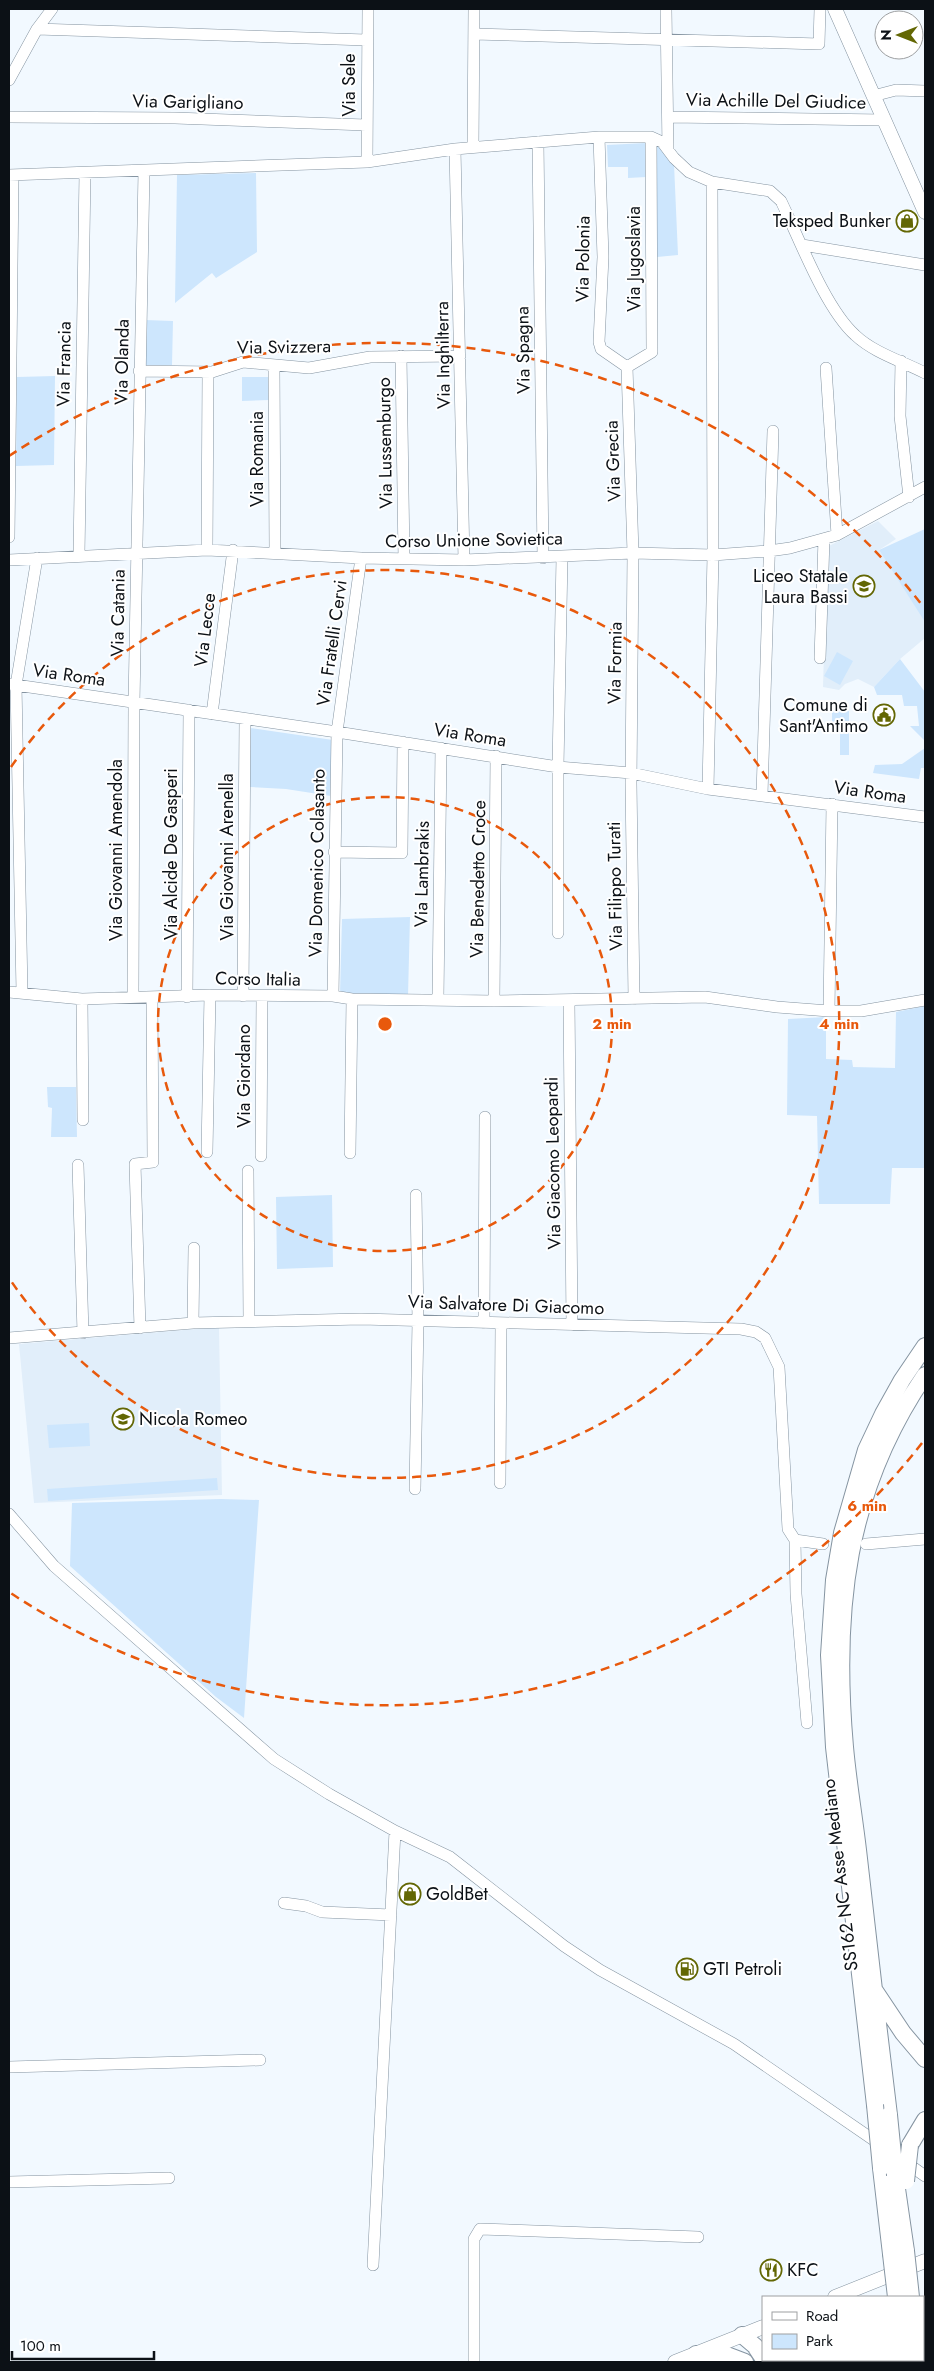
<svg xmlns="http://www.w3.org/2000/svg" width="934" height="2371" viewBox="0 0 934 2371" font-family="Jost,sans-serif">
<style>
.built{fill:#e1eefa}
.green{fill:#cde6fd}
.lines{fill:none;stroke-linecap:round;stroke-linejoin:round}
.minor-casing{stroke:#8594a1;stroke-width:12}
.major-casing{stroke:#8594a1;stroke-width:15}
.highway-casing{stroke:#8594a1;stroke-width:18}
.minor{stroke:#fff;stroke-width:11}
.major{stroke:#fff;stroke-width:14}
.highway{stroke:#fff;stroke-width:16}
.highway-bridge-casing{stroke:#8594a1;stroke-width:18;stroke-linecap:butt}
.highway-bridge{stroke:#fff;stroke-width:16}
.ring{fill:none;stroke:#e8590c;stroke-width:2.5;stroke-dasharray:9 6}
.labels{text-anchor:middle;stroke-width:4;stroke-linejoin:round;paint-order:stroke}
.street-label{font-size:18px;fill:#0c1116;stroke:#fff}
.poi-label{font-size:18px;fill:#0c1116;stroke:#fff;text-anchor:start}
.centre{fill:#e8590c;stroke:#fff;stroke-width:2.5}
.ring-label{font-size:15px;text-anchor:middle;font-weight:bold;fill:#e8590c;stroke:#fff;stroke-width:4;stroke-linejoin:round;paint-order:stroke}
</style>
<rect width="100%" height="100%" fill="#f2f9ff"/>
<path class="built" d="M878,521l18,18 -17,11 46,71v17l-25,21 -26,28 -16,-8 -13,5 -6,6 -16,-3 4,-140z
M219,1327l3,168 -188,8 -15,-159z"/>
<path class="green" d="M646,143v34l-18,1v-11h-20l-1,-22z
M656,144l18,20 4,91 -21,2z
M256,173l1,79 -41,26 -4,-5 -37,30 2,-128z
M145,320l28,1 -1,44h-28z
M55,376l-1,89 -38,1 1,-89z
M242,377h27v23l-27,1z
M925,529v93l-46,-72z
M837,652l16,9 -13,24 -16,-9z
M900,659l25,33v49l-15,-15h9l-2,-20h-13l-2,-11h-25l-3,-8z
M832,711h17v44h-9v-28h-8z
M250,728l83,12 -2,56 -45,-7 -36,-2z
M925,748v20h-4l-2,11 -46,-6 2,-8 27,-1z
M410,917l-2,79 -68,-2 2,-75z
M925,1006v162h-33l-2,36h-71l-2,-88 -30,-1 1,-96 38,-2v42l26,1 1,7 42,1 1,-56z
M47,1087h29l1,50h-26l1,-29 -4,-1z
M332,1195l1,72 -56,2 -1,-72z
M89,1423l1,23 -41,2 -2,-23z
M217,1478l1,12 -170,11 -1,-12z
M221,1499l38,1 -15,218 -28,-21 -146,-131 2,-63z"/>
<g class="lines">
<g class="minor-casing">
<path id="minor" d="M666,9l2,141
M37,29l329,11
M474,34l345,10 1,-35
M9,80l28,-51 15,-20
M873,96l23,-6 29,1
M9,117l166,1 191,7
M668,117l216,3
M599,137l4,120 -4,85 2,7 26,18
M538,142l5,416
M473,147l1,-138
M455,149l9,411
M367,162l1,-153
M9,175l358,-13 88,-13 144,-12h52l11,5 12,16 15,14 23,10 58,9 11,10c18,37 44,107 74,134 19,18 47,26 70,38
M802,245l123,20
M401,356l3,203
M901,361l-1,55 9,81
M274,366l1,186
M627,367l6,186 -2,230 3,216
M627,367l25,-15 -1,-215
M826,368l11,167
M139,371l73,1 31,-10 66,6 61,-11 90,-1
M9,537l4,-362
M207,550l1,-178
M79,555l6,-382
M9,560l198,-10 154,8 103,2 169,-7 80,2 56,-4 21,-3 47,-13 88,-48
M820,658l4,-119
M9,684l328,48 221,35 73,6 77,16 217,28
M212,714l21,-164
M708,789l5,-234 -1,-373
M762,795l11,-364
M334,852l68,1 1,-111
M558,933v-166l4,-210
M9,992l73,7 128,-4 123,1 19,3 142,2 211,-4 72,10 52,4h32l64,-11
M22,992l-6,-307 21,-127
M243,996l2,-277
M333,996l4,-264 24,-174
M133,997l1,-294 10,-532
M187,997l2,-287
M82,999l1,121
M438,1000l3,-252
M569,1000l3,325
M494,1001l2,-245
M829,1011l3,-207
M207,1152l3,-157
M350,1153l2,-154
M261,1156l1,-160
M78,1165l5,168
M248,1171l1,150
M193,1323l1,-75
M484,1323l1,-206
M140,1328l-5,-164 18,-2 -1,-164
M9,1338l184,-15 168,-4 380,10 15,3 9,6 14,29 9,162 7,11 28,4
M500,1483l1,-159
M415,1489l3,-168 -2,-126
M9,1514l45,52 220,193 55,35 66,37 55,26 114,89 36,24 134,74 147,101
M795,1540l1,54 11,129
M866,1544l59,-5
M284,1903l22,3 16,6 69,3
M9,2067l251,-7
M904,2161l21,15
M9,2182l160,-4
M373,2265l22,-434
M474,2362v-123l6,-10 218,8"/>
</g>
<g class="major-casing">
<path id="major" d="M835,9l90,203
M835,2297l90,-36
M675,2362l88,-35"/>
</g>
<g class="highway-casing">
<path id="highway" d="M875,1991l28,42 22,26
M875,2105l-41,-358 -5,-92 5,-75 8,-47 24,-83 17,-36 19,-34 23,-34
M889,2115c-11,-88 -21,-177 -31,-265 -4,-34 -10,-69 -13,-103 -12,-137 1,-256 80,-372
M910,2145l15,-25
M881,2168l10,86
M895,2175l11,76
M742,2335l13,11 8,12
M696,2354h28l21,8
M917,2360v2
M898,2362l1,-2"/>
</g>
<use href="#minor" class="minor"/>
<use href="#major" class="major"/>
<use href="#highway" class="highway"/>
<g class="highway-bridge-casing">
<path id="highway-bridge" d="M875,2105l6,63
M889,2115l6,60
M906,2181l4,-36
M906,2251l5,46
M891,2254l5,43"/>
</g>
<use href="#highway-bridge" class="highway-bridge"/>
</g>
<g class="ring">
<circle cx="385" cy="1024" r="227"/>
<path d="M11 767A454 454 0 1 1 11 1281"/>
<path d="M922 1443A681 681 0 0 1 9 1592M9 456A681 681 0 0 1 922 605"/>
</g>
<defs>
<g id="shop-ring" transform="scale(1.125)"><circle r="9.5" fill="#fff" stroke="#636704" stroke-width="1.5"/><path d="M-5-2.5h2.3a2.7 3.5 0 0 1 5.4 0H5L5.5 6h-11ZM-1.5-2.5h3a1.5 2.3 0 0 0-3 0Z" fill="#636704"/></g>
<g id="school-ring" transform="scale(1.125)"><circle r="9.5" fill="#fff" stroke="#636704" stroke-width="1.5"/><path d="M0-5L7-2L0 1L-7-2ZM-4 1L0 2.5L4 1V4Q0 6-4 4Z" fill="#636704"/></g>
<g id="civic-ring" transform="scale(1.125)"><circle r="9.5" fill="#fff" stroke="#636704" stroke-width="1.5"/><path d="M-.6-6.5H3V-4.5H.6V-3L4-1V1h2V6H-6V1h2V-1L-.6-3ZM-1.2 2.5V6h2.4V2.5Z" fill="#636704"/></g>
<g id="fuel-ring" transform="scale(1.125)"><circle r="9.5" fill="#fff" stroke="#636704" stroke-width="1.5"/><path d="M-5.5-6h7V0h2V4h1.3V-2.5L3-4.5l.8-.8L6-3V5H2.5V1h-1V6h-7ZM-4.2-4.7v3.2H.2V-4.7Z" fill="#636704"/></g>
<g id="restaurant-ring" transform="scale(1.125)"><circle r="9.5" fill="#fff" stroke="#636704" stroke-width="1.5"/><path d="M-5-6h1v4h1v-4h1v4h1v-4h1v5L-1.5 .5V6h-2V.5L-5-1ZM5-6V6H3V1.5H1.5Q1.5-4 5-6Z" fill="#636704"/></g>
</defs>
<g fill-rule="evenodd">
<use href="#shop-ring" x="907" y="221"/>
<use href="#school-ring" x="864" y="586"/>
<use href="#civic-ring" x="884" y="715"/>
<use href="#school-ring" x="123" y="1419"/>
<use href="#shop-ring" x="410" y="1894"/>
<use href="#fuel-ring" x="687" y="1969"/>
<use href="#restaurant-ring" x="771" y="2270"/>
</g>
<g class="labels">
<g class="street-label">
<text transform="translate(349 85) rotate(-90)" y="6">Via Sele</text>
<text transform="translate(776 101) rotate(1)" y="6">Via Achille Del Giudice</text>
<text transform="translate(188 102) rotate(1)" y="6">Via Garigliano</text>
<text transform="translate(583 259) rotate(-89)" y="6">Via Polonia</text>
<text transform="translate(634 259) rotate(-90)" y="6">Via Jugoslavia</text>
<text transform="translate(284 347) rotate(-1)" y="6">Via Svizzera</text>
<text transform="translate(523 350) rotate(-91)" y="6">Via Spagna</text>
<text transform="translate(443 355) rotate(-91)" y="6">Via Inghilterra</text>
<text transform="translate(122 362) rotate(-89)" y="6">Via Olanda</text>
<text transform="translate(64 364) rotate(-89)" y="6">Via Francia</text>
<text transform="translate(385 443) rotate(-91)" y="6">Via Lussemburgo</text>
<text transform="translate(257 459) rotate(-90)" y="6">Via Romania</text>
<text transform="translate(613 461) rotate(-92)" y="6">Via Grecia</text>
<text transform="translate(474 540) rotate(-1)" y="6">Corso Unione Sovietica</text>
<text transform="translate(118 613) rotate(-89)" y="6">Via Catania</text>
<text transform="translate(205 630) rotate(-83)" y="6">Via Lecce</text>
<text transform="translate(332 643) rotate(-82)" y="6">Via Fratelli Cervi</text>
<text transform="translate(615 663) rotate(-89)" y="6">Via Formia</text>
<text transform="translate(69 675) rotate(8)" y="6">Via Roma</text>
<text transform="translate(470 735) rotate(9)" y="6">Via Roma</text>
<text transform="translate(870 792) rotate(8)" y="6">Via Roma</text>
<text transform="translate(116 850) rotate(-90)" y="6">Via Giovanni Amendola</text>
<text transform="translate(171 854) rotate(-90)" y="6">Via Alcide De Gasperi</text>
<text transform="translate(227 857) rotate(-90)" y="6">Via Giovanni Arenella</text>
<text transform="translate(317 863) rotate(-89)" y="6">Via Domenico Colasanto</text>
<text transform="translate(422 874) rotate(-89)" y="6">Via Lambrakis</text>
<text transform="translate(478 879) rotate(-89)" y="6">Via Benedetto Croce</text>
<text transform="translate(615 886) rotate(-91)" y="6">Via Filippo Turati</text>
<text transform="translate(258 979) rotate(1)" y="6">Corso Italia</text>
<text transform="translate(244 1076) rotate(-90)" y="6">Via Giordano</text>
<text transform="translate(553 1163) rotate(-91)" y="6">Via Giacomo Leopardi</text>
<text transform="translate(506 1305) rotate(2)" y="6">Via Salvatore Di Giacomo</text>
<text transform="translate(840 1875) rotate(-97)" y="6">SS162 NC Asse Mediano</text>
</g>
<g class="poi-label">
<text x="891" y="227" text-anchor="end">Teksped Bunker</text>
<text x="848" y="582" text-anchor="end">Liceo Statale<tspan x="848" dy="21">Laura Bassi</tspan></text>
<text x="868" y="711" text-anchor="end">Comune di<tspan x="868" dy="21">Sant'Antimo</tspan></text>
<text x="139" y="1425">Nicola Romeo</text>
<text x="426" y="1900">GoldBet</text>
<text x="703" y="1975">GTI Petroli</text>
<text x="787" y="2276">KFC</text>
</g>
</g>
<circle cx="385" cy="1024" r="8" class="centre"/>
<g class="ring-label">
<text x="612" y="1029">2 min</text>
<text x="839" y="1029">4 min</text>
<text x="867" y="1511">6 min</text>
</g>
<rect width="934" height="2371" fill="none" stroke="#0c1116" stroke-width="20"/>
<rect x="762" y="2296" width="162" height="65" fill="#ffffff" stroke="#9ea0a2"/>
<rect x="772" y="2312" width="25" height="8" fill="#ffffff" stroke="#9ea0a2"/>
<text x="806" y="2321" font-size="15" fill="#0c1116">Road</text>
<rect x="772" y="2334" width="25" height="15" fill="#cde6fd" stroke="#9ea0a2"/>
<text x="806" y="2346" font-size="15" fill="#0c1116">Park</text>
<g transform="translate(899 35) rotate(270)"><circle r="24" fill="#ffffff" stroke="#9ea0a2"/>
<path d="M0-4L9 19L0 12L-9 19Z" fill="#636704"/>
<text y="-8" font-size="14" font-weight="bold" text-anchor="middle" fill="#0c1116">N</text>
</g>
<path d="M12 2351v8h142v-8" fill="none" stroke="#0c1116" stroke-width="2.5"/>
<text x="20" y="2351" font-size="15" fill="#0c1116" stroke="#ffffff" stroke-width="4" paint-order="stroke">100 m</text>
</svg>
